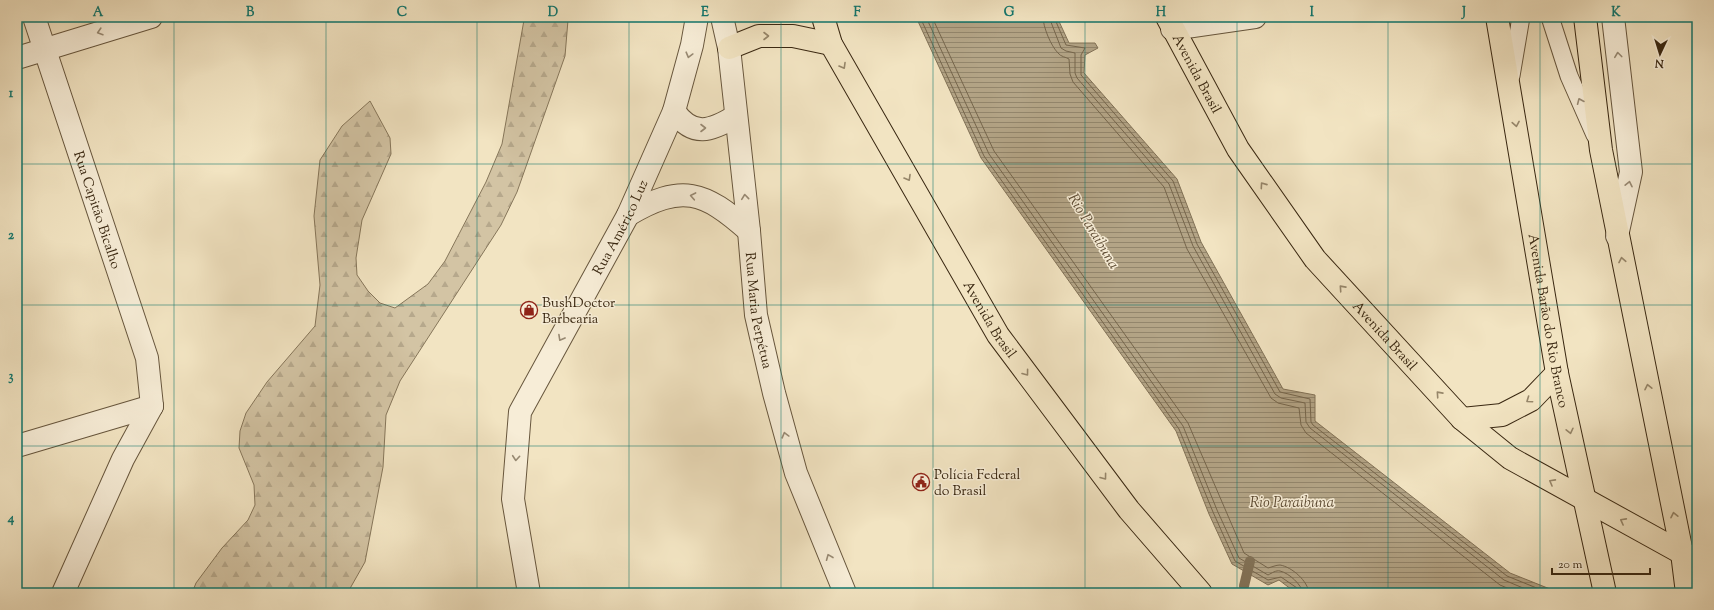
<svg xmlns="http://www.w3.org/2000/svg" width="1714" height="610" viewBox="0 0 1714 610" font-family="'Sorts Mill Goudy',serif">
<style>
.forest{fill:url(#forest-firs);stroke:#86765a}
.water{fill:url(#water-rules);stroke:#827257}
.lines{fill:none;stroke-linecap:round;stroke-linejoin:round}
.shore{stroke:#76664c;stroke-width:1}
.stream{stroke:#827257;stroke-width:10}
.service-casing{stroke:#67563d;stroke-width:19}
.minor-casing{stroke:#67563d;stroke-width:24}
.tertiary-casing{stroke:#67563d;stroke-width:24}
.primary-casing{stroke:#392711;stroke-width:24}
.trunk-casing{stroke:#392711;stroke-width:24}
.service{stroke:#f7edd7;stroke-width:17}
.minor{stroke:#f7edd7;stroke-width:22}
.tertiary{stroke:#f7edd7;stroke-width:22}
.primary{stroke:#f2e4c2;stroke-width:22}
.trunk{stroke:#f2e4c2;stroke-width:22}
.oneway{stroke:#988a74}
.oneway2{stroke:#96866a}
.grid{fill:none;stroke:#0f766e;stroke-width:1;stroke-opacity:0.55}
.labels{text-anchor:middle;stroke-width:3;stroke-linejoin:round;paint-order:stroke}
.street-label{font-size:14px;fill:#392711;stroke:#f7edd7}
.poi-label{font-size:14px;fill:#392711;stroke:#f7edd7;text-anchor:start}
.water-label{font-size:15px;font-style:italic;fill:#5e4c34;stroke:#f7edd7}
.neatline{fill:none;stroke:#0f766e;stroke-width:1.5}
.grid-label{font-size:13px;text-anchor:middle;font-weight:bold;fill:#0f766e}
</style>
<defs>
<pattern id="forest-firs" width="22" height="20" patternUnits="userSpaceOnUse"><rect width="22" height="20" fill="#d3c4a4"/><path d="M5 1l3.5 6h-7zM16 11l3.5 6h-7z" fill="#b6a88c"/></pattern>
<pattern id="water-rules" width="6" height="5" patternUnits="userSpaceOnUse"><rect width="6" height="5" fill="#b3a486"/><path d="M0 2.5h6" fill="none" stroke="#93866c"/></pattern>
</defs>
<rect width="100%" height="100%" fill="#f2e4c2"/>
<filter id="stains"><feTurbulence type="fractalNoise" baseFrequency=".005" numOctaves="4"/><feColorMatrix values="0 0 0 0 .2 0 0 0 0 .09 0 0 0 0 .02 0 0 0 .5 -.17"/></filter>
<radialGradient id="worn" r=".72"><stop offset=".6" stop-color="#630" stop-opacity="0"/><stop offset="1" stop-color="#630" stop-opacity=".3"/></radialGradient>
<path class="forest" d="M528,17h36l4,3 -3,36 -48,136 -16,33 -101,156 -14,34 -3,52 -18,95 -17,30 -156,1 4,-10 26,-35 26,-28 7,-15 -1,-20 -15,-37 1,-17 6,-18 21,-31 48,-56 5,-41 -6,-69 6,-56 22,-34 28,-25 20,37 1,16 -29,66 -6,38 1,17 11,16 12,12 15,5 33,-24 17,-23 41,-79 16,-38 22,-124z"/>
<path class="water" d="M916,17h141l12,26h26l3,5 -13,7 -1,18 93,106 24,63 82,147 32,6v26l195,152 50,20h-264l-17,-13 -11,5 -36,-21 -23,-50 -33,-83 -195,-273z"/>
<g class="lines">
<path class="shore" d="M920,17l64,139 195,273 34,83 22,49 33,19 13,-3 16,11 1,5
M926,17l63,137 194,272 34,84 22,48 29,17c4,-2 8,-5 12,-4 9,2 22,14 23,22
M932,17l62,134 194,272 56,130 24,15c4,-1 8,-3 12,-3 12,2 28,16 29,28
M1043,17c0,10 8,29 15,36 3,4 8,4 11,6l1,15 3,8 91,105 23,62 84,149 7,5 21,5 2,17 5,8 194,152 19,8
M1049,17l12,31 5,3 9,2v20l2,5 92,106 24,62 82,148 6,4 24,5 1,19 4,6 194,152 31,13
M1054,17l12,28 19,3 -4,7v20l92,106 24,63 83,148 30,7 1,23 2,3 194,151 42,17"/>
<path class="stream" d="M1244,586l6,-25"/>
<g class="service-casing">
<path id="service" d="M1550,17l19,59 26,59
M1511,76l10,-59"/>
</g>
<g class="minor-casing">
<g id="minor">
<path id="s1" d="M34,17l113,341 5,48"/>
<path d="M1172,29l83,-12"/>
<path d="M17,58l134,-41"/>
<path d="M17,446l135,-40"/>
<path d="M63,593l60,-134 29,-53"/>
</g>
</g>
<g class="tertiary-casing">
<g id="tertiary">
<path id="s2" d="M722,17l7,31 20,183 7,84 18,78 22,80 49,120"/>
<path d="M1613,17l18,155 -14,64"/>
<path d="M674,111c19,27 37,20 62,5"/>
<path d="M628,215c54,-32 76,-24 121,16"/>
<path id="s3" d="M529,593l-16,-94 7,-87 108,-197 46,-104 18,-66 5,-28"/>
</g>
</g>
<g class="primary-casing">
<g id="primary">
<path id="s4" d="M1497,17l60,356 48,220"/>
<path d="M1585,17l16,133 81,403 5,40"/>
</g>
</g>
<g class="trunk-casing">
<g id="trunk">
<path id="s5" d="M823,17l8,27 167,291 131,175 72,83"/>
<path id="s6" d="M1167,17l71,132 77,110 147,160 48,39 172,95 15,6"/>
<path d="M729,48l30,-12h34l38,8"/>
<path d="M1462,419l40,-4 29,-15 26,-27"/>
</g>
</g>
<use href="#service" class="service"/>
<use href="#minor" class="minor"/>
<use href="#tertiary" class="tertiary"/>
<use href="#primary" class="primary"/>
<use href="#trunk" class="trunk"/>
</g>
<defs><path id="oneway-chevron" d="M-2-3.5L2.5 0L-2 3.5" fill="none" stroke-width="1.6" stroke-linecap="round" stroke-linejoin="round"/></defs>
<g class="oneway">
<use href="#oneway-chevron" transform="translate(100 32) rotate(163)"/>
<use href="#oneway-chevron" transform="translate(689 55) rotate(105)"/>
<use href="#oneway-chevron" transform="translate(1618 55) rotate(-97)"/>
<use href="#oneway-chevron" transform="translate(1580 101) rotate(-113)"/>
<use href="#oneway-chevron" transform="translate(703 128)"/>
<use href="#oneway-chevron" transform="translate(1629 184) rotate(-78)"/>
<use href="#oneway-chevron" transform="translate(693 196) rotate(-169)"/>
<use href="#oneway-chevron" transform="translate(745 197) rotate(-96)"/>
<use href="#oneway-chevron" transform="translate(561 338) rotate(119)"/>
<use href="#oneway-chevron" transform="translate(785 435) rotate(-105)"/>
<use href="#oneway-chevron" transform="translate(516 458) rotate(95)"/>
<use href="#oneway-chevron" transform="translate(829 557) rotate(-112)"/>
</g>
<g class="oneway2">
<use href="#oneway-chevron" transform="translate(766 36)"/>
<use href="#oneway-chevron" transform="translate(843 66) rotate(60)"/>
<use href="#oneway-chevron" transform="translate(1516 124) rotate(80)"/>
<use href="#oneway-chevron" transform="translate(908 178) rotate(60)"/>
<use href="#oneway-chevron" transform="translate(1263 185) rotate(-125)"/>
<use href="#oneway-chevron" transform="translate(1622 260) rotate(-101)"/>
<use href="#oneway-chevron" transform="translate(1342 288) rotate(-132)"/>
<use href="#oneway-chevron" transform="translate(1026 373) rotate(53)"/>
<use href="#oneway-chevron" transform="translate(1648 387) rotate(-102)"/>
<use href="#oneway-chevron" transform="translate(1439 394) rotate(-132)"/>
<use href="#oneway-chevron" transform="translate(1529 400) rotate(145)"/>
<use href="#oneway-chevron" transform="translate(1570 431) rotate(77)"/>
<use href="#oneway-chevron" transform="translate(1104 477) rotate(53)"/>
<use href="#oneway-chevron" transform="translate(1552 482) rotate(-151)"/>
<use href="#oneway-chevron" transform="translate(1674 515) rotate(-102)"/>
<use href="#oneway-chevron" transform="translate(1623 521) rotate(-152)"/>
</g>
<path class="grid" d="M174,17v576M326,17v576M477,17v576M629,17v576M781,17v576M933,17v576M1085,17v576M1237,17v576M1388,17v576M1540,17v576M17,164h1680M17,305h1680M17,446h1680"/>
<defs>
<g id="shop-ring" transform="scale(0.9)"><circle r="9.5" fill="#f7edd7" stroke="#8f2418" stroke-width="1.5"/><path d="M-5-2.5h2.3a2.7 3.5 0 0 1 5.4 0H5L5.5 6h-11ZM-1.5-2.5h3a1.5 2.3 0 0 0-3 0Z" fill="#8f2418"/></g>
<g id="civic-ring" transform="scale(0.9)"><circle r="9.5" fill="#f7edd7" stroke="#8f2418" stroke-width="1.5"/><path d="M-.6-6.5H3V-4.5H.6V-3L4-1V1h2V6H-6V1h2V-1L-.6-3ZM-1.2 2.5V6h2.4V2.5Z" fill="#8f2418"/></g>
</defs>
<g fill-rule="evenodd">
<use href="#shop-ring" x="529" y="310"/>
<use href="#civic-ring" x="921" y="482"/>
</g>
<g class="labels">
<g class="street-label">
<text dy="5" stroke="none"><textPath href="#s6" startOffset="64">Avenida Brasil</textPath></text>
<text dy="5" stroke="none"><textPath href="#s1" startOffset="203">Rua Capitão Bicalho</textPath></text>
<text dy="5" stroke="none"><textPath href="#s3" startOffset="393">Rua Américo Luz</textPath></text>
<text dy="5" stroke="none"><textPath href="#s2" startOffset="296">Rua Maria Perpétua</textPath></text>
<text dy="5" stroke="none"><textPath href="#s5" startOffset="346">Avenida Brasil</textPath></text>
<text dy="5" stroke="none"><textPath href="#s4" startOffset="308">Avenida Barão do Rio Branco</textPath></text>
<text dy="5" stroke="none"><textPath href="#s6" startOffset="388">Avenida Brasil</textPath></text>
</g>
<g class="poi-label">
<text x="542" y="307">BushDoctor<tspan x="542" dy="16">Barbearia</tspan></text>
<text x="934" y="479">Polícia Federal<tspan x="934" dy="16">do Brasil</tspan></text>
</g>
<g class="water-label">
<text transform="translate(1094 231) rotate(59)" y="5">Rio Paraibuna</text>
<text x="1292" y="507">Rio Paraibuna</text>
</g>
</g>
<rect width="1714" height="610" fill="none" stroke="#f2e4c2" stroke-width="44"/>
<g transform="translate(1660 54) rotate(184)" stroke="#f7edd7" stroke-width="3" paint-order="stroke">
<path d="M0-3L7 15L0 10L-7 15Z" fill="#392711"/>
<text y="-6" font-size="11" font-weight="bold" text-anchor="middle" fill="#392711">N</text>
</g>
<path d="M1552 568v6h98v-6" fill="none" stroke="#392711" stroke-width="2"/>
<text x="1558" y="568" font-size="12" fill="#392711" stroke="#f7edd7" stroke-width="3" paint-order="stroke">20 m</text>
<rect x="22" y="22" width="1670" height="566" class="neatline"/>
<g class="grid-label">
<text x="98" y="16">A</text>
<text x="250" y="16">B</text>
<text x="402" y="16">C</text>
<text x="553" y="16">D</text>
<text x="705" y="16">E</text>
<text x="857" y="16">F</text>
<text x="1009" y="16">G</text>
<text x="1161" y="16">H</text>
<text x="1312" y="16">I</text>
<text x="1464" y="16">J</text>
<text x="1616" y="16">K</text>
<text x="11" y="97">1</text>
<text x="11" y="239">2</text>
<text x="11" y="380">3</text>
<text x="11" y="522">4</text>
</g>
<rect width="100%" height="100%" filter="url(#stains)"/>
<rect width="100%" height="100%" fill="url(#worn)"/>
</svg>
